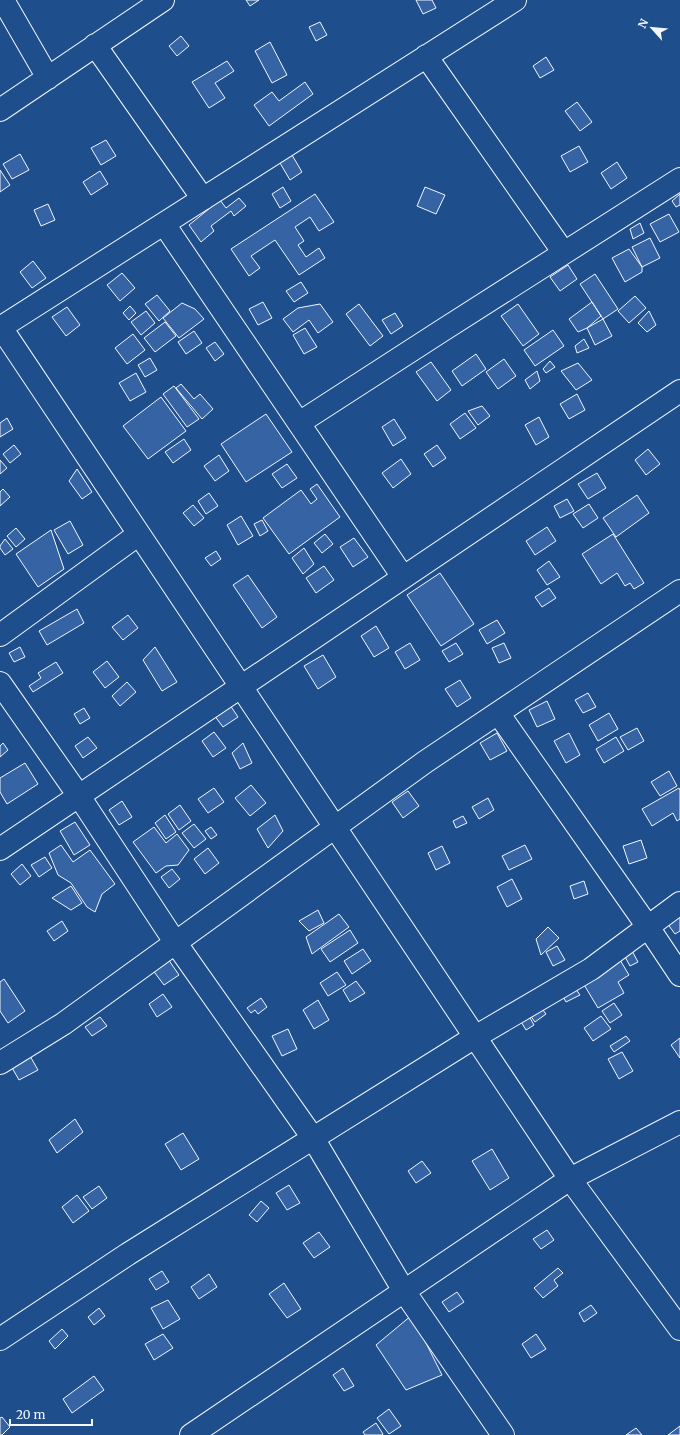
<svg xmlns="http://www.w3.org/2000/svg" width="680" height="1435" viewBox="0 0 680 1435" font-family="Merriweather,serif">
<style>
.building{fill:#3563a3;stroke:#f2f6ff}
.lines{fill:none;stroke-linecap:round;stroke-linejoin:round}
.street-casing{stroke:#f2f6ff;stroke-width:24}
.street{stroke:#1f4e8c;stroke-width:22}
</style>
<rect width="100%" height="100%" fill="#1f4e8c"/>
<path class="building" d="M246,0h13l-9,6z
M416,0h16l4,8 -13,6z
M320,22l7,13 -11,6 -7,-14z
M181,36l8,10 -12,10 -8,-10z
M270,42l17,33 -15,8 -17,-32z
M546,57l8,13 -14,8 -7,-12z
M227,61l7,10 -19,12 10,15 -16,10 -17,-26z
M305,82l8,12 -44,32 -15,-21 18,-13 7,9z
M577,102l15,20 -12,9 -15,-20z
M106,140l10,16 -15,9 -10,-17z
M579,146l9,16 -18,10 -9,-16z
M20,154l9,16 -17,9 -9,-15z
M292,155l10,17 -12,8 -10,-17z
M617,162l10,16 -16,11 -10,-16z
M0,170l10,15 -10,7z
M100,171l8,13 -17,11 -8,-13z
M283,187l8,14 -11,7 -8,-14z
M425,187l20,8 -9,19 -19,-8z
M315,194l19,28 -15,9 -9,-14 -15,10 9,14 -6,4 8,12 13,-9 6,10 -26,17 -24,-35 -24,16 9,12 -11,8 -18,-27z
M680,194v11l-4,2 -4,-6z
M239,198l7,8 -12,10 -3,-5 -20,15 3,5 -13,11 -12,-17 31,-25 6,8z
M48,204l7,16 -14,6 -7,-16z
M669,214l10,18 -19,10 -10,-18z
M640,223l4,10 -11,6 -3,-10z
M650,238l10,20 -18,9 -10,-20z
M629,249l13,18v5l-17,10 -13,-24z
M33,261l13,17 -14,10 -12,-16z
M568,265l9,14 -17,12 -10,-14z
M122,273l13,15 -15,13 -13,-16z
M595,274l23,35 -15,10 -23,-35z
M301,282l7,11 -14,9 -8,-11z
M157,295l13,16 -11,10 -14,-17z
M635,296l11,12 -17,15 -11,-12z
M263,302l9,16 -14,7 -9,-16z
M592,302l9,14 -14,12 -9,4 -9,-13z
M182,303l13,6 9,10 -25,19 -16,-20z
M320,304l13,18 -15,11 -9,-13 -16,12 -10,-13 15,-11z
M359,304l24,32 -13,10 -24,-32z
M518,304l21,30 -16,12 -22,-30z
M130,306l6,7 -7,7 -6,-7z
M67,307l13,18 -14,11 -14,-19z
M146,311l9,12 -14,12 -10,-13z
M649,311l7,14 -9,7 -9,-9z
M395,313l8,13 -12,8 -9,-14z
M603,319l9,17 -17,9 -8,-17z
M165,322l11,14 -21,16 -11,-14z
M305,328l12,19 -13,7 -11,-19z
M553,330l11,16 -29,20 -11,-16z
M194,331l8,12 -16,11 -8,-12z
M133,334l12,16 -18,14 -12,-16z
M584,339l5,9 -12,5 -2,-7z
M215,342l9,12 -9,7 -9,-13z
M476,354l10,15 -24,17 -10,-15z
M150,358l7,12 -12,7 -7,-12z
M504,359l12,17 -18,13 -12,-17z
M550,361l5,6 -9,6 -3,-4z
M431,362l20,28 -14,11 -21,-29z
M578,363l14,17 -16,10 -15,-19z
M537,371l3,10 -10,8 -5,-9z
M136,373l10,19 -16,9 -11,-18z
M181,384l13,15 6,-5 13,15 -11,10 -26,-31z
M174,386l25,33 -12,8 -24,-33z
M577,394l8,16 -16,9 -9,-15z
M161,397l25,34 -38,28 -25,-33z
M482,406l8,10 -12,9 -10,-14z
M465,413l11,15 -16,11 -10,-15z
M266,414l26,38 -46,30 -25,-38z
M539,417l10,20 -13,8 -11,-20z
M7,418l6,11 -13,8v-14z
M394,419l12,19 -13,8 -11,-19z
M184,439l7,11 -18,13 -8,-11z
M14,445l7,9 -11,9 -7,-9z
M437,445l9,13 -13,9 -9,-13z
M648,449l12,15 -14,11 -11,-15z
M219,455l10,16 -14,10 -11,-15z
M401,459l10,15 -18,14 -11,-15z
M0,460l7,8 -7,6z
M287,464l10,14 -15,10 -10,-14z
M77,469l15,23 -10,7 -13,-18z
M597,473l9,15 -18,11 -10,-15z
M317,484l23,33 -51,37 -26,-36 38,-28 10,14 6,-5 -7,-10z
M3,489l7,8 -10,9v-14z
M209,493l9,13 -12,8 -8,-13z
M637,495l12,18 -33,24 -13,-19z
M567,499l7,12 -14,7 -6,-12z
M589,504l9,14 -15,10 -10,-14z
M193,505l11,13 -10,8 -11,-13z
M241,516l12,20 -15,9 -11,-20z
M262,520l6,11 -8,5 -6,-12z
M70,521l13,24 -15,9 -14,-24z
M547,527l9,14 -21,14 -9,-14z
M16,528l9,11 -9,8 -9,-11z
M51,530l13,39 -26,18 -22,-33z
M325,534l8,10 -11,9 -8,-10z
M613,534l31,49 -10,6 -4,-6 -5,3 -8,-13 -16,11 -19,-30z
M354,538l14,19 -15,10 -13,-20z
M5,539l8,10 -8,6 -5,-7v-2z
M304,548l10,16 -11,10 -11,-16z
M216,551l5,8 -10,7 -6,-8z
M549,561l11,16 -13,8 -10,-15z
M324,566l10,14 -18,13 -10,-15z
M440,573l34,51 -33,22 -34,-51z
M248,575l29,42 -15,11 -29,-43z
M549,588l7,10 -14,9 -7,-10z
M77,609l7,14 -37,22 -8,-14z
M128,615l10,13 -15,12 -11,-13z
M497,620l8,13 -18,11 -8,-14z
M376,626l13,22 -15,9 -13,-21z
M410,643l10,17 -15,9 -10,-17z
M456,643l7,11 -14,8 -7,-11z
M504,643l7,15 -12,5 -7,-15z
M20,647l5,10 -11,5 -5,-9z
M155,647l22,35 -15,9 -19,-31z
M323,655l13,22 -18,12 -14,-23z
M107,661l12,16 -14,11 -12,-16z
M56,662l7,11 -30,19 -4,-6 12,-8 -3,-5z
M460,680l11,18 -14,9 -12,-18z
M127,682l9,10 -16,14 -8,-10z
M588,693l8,14 -13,6 -8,-13z
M547,701l8,18 -18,8 -8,-17z
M230,705l8,12 -15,10 -9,-12z
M84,708l6,10 -10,6 -6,-10z
M609,713l9,16 -20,12 -9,-16z
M637,728l7,13 -16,9 -8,-13z
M214,732l12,16 -13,9 -11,-16z
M497,733l10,18 -17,9 -10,-17z
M569,733l11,22 -14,8 -12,-22z
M88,737l9,11 -14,10 -8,-12z
M616,737l8,14 -20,12 -8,-14z
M3,743l5,7 -8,7v-11z
M243,743l9,20 -12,6 -8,-16z
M25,763l13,21 -31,20 -7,-12v-14z
M669,771l8,15 -17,10 -9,-14z
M251,785l15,18 -16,13 -15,-18z
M214,788l10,14 -16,11 -10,-14z
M679,788l1,2v29l-3,2 -4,-8 -21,13 -10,-17z
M408,791l11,15 -16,12 -11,-16z
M488,798l6,12 -15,9 -7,-12z
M122,801l10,16 -13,8 -10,-15z
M180,805l11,16 -12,9 -11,-16z
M165,815l11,17 -10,7 -11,-16z
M275,815l8,16 -15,17 -11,-19z
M463,816l4,7 -11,5 -3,-7z
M75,822l15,23 -16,10 -14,-24z
M194,824l12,15 -12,9 -12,-15z
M154,827l12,16 11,-9 12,16 -11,15 -12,1 -10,7 -23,-31z
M211,827l6,8 -6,4 -6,-8z
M641,840l6,18 -18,6 -6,-18z
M61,845l12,17 17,-12 25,34 -13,10 -7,18 -8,-5 -16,-24 -13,-8 -9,-22z
M525,845l7,14 -23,11 -7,-14z
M442,846l8,17 -14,7 -8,-17z
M208,848l11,15 -14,11 -11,-15z
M45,857l7,11 -13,9 -8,-12z
M22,864l9,12 -11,9 -9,-11z
M172,869l8,10 -11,9 -8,-11z
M512,879l10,20 -15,8 -10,-20z
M584,881l4,13 -14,5 -4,-13z
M71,886l11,17 -11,7 -19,-12z
M318,910l6,13 -15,8 -10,-10z
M339,914l10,13 -37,27 -6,-17z
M680,914v17l-5,3 -8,-11z
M62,921l6,10 -14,10 -7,-10z
M548,927l11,11 -18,17 -5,-16z
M350,930l8,13 -28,19 -9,-13z
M557,946l8,14 -12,6 -7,-14z
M363,949l8,12 -19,13 -8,-13z
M631,949l7,13 -8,4 -7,-13z
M168,959l11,16 -15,10 -12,-16z
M620,960l9,15 -11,7 6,11 -26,15 -18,-30z
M337,972l9,13 -18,11 -8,-13z
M4,979l21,32 -17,12 -8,-12v-29z
M356,981l9,12 -15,9 -7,-12z
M574,986l6,9 -14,7 -5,-9z
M163,994l9,13 -15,10 -8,-13z
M261,998l6,9 -9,7 -3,-4 -4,3 -4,-5z
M318,1000l11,20 -15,9 -11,-19z
M538,1003l8,11 -11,8 -5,-7z
M614,1003l8,12 -12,8 -8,-12z
M529,1016l5,9 -8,5 -6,-10z
M601,1016l10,13 -18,12 -9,-13z
M100,1017l7,9 -15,10 -7,-9z
M288,1029l9,20 -15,7 -10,-20z
M626,1036l4,5 -16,11 -4,-6z
M680,1038v20l-9,-13z
M622,1052l11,19 -14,8 -11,-20z
M30,1056l8,14 -19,10 -8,-14z
M75,1119l8,13 -26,21 -8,-13z
M183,1133l16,26 -18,11 -16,-26z
M492,1149l17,29 -19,12 -18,-29z
M422,1161l9,12 -15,10 -8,-12z
M289,1185l11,18 -13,7 -11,-17z
M99,1186l8,12 -15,11 -9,-12z
M77,1195l12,16 -16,12 -11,-16z
M261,1201l8,7 -12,14 -8,-7z
M547,1230l7,10 -13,9 -8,-10z
M319,1232l11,15 -16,11 -11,-15z
M558,1268l5,5 -9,7 4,6 -15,12 -9,-10z
M162,1271l7,11 -13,8 -7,-11z
M209,1274l8,13 -18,12 -8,-12z
M284,1283l17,26 -14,9 -18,-24z
M457,1292l7,10 -15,10 -7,-10z
M168,1300l12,19 -17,10 -12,-21z
M591,1305l6,8 -13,9 -5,-9z
M99,1308l6,8 -11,9 -6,-8z
M412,1315l30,60 -36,15 -30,-45z
M62,1329l6,7 -13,13 -6,-8z
M163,1334l10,14 -19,12 -9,-16z
M536,1334l10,15 -15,9 -9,-14z
M343,1368l11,18 -10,5 -11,-16z
M94,1376l10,14 -32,23 -9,-14z
M389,1409l12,17 -12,8 -12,-16z
M2,1417l8,10 -8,8h-2v-17z
M376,1423l7,11 -1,1h-17l-2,-3z
M680,1426v9h-12z
M636,1428l6,7h-16z"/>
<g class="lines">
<g class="street-casing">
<path id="street" d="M3,0l45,78
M95,45l108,154
M426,56l138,197
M0,110l163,-110
M164,224l239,353
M0,326l570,853 110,150
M0,328l515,-328
M299,423l144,-93 237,-151
M0,635l139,-101
M0,683l79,113 96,146 138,196 91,153 99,144
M498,713l150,214 32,48
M0,849l680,-458
M0,1063l63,-39 362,-262 255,-171
M0,1339l128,-85 347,-217 116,-68 89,-66
M191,1435l379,-256 110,-57"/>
</g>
<use href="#street" class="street"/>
</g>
<g transform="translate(652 28) rotate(297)" stroke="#1f4e8c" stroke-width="3" paint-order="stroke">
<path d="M0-3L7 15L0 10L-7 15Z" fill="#f2f6ff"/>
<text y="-6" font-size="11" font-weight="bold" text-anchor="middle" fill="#f2f6ff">N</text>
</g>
<path d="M10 1419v6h82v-6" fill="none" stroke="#f2f6ff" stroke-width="2"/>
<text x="16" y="1419" font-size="12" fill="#f2f6ff" stroke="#1f4e8c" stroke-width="3" paint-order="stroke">20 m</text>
</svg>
